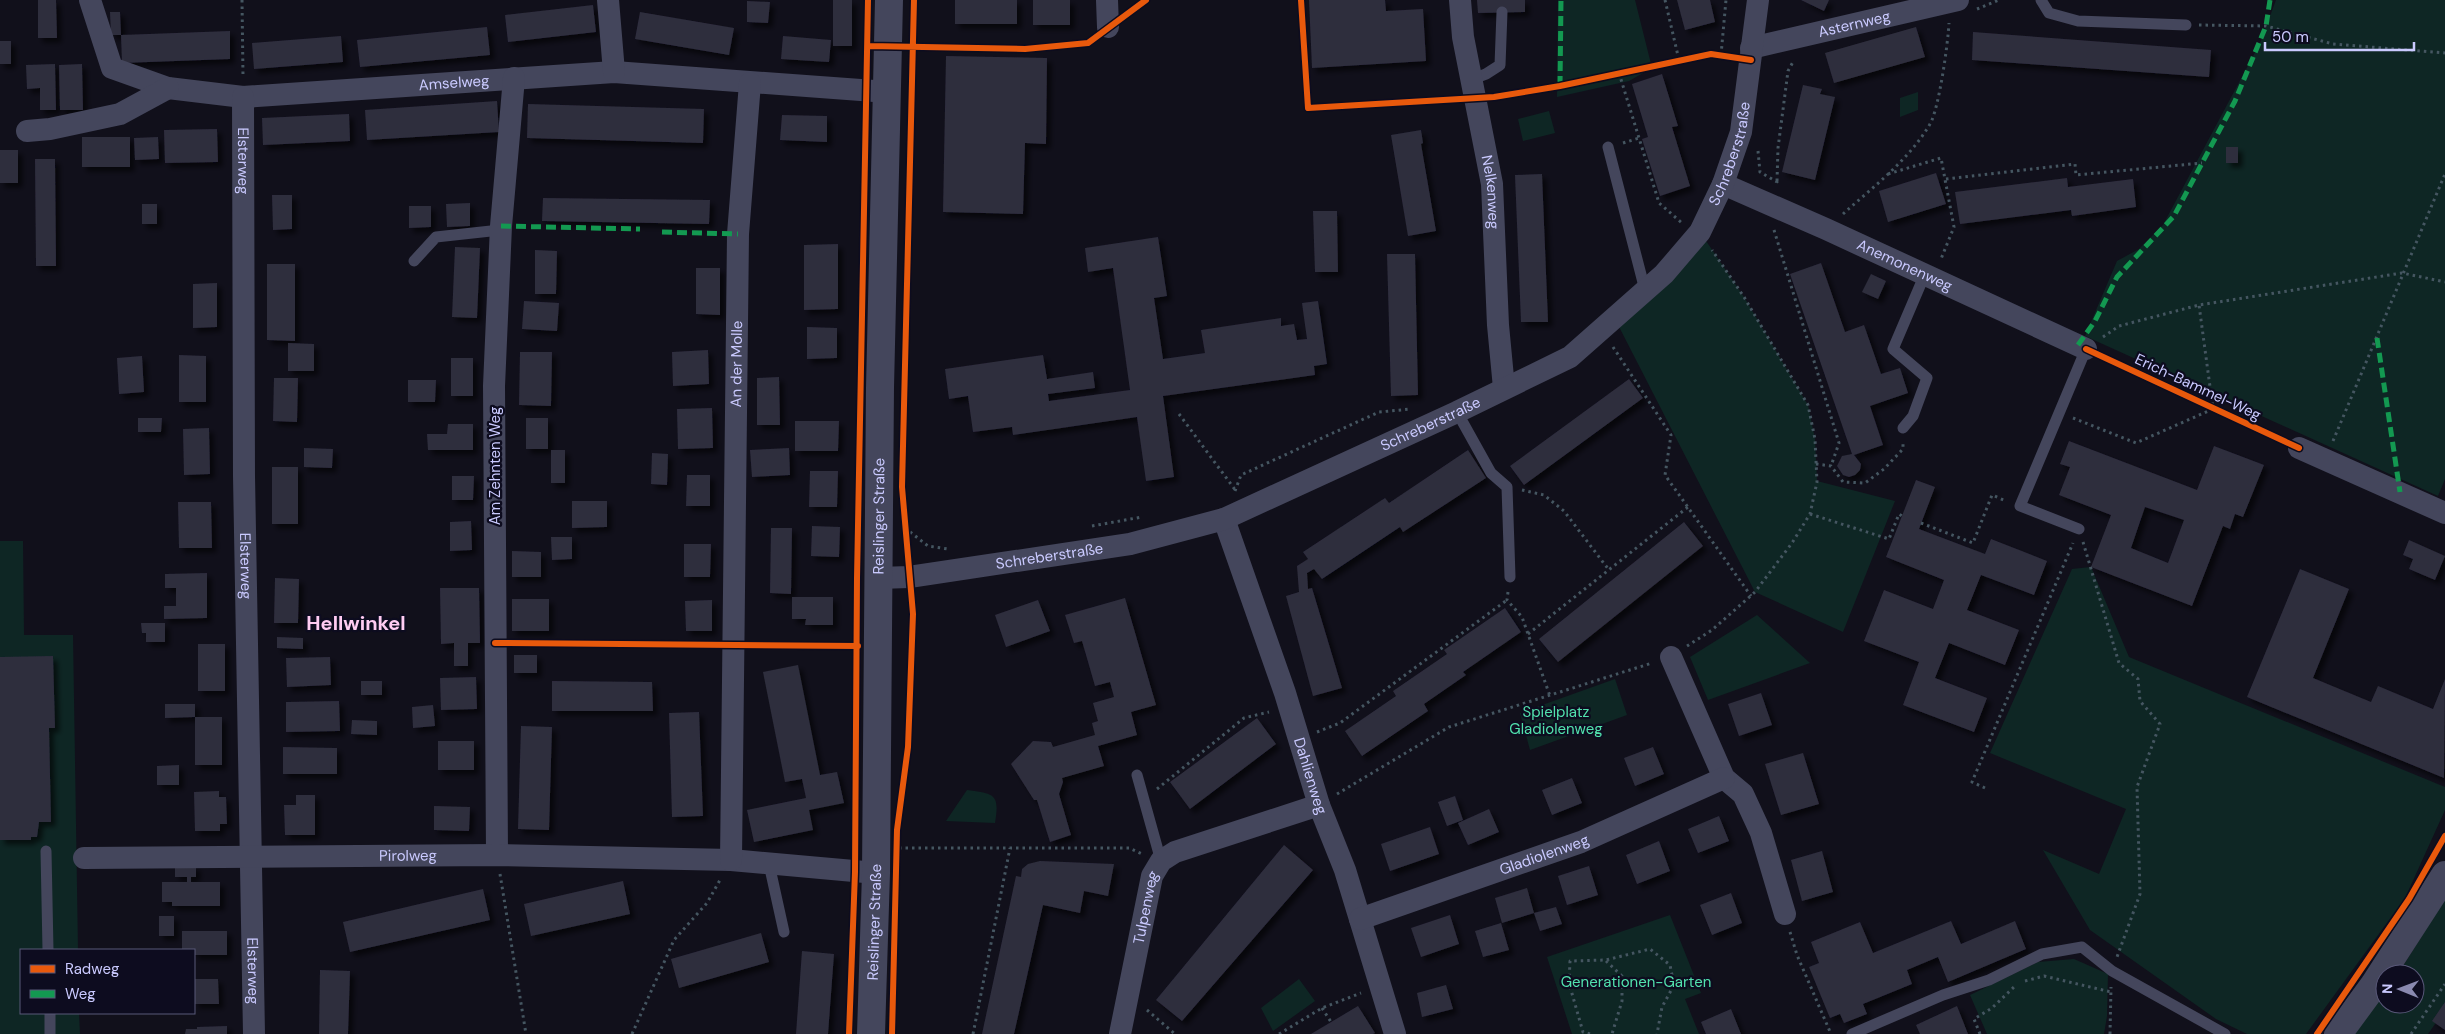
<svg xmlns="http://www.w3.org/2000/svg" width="2445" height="1034" viewBox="0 0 2445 1034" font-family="'DM Sans',sans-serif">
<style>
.green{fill:#0e2624}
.building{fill:#2e2d3e;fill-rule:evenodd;filter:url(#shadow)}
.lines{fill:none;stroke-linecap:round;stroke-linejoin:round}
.path{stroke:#455661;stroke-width:3;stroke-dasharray:2.5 4;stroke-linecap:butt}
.service{stroke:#44465c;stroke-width:11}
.minor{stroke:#44465c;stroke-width:22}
.tertiary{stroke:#44465c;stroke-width:28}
.quiet{stroke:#139951;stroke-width:5;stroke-dasharray:10 5;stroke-linecap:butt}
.cycleway-casing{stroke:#0d0c1f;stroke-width:9}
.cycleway{stroke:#e8590c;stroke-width:6}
.labels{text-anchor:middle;stroke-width:4.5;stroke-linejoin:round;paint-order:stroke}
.street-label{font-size:15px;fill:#cacaff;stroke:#0d0c1f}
.park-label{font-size:15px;fill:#52e2ae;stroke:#0d0c1f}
.district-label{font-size:20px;font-weight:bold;fill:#ffccf2;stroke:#0d0c1f}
</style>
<defs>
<filter id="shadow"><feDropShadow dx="4.5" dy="4.5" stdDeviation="2.5" flood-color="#0009"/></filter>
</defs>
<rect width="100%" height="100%" fill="#11101b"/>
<path class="green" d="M1558,0h77l17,68 -23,13 -72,16z
M2276,0h169v479l-7,17 -353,-160 32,-75 22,-12 24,-24 97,-182z
M1918,92v18l-18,7v-19z
M1549,111l6,22 -32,8 -5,-22z
M1700,232l44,65 64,108 7,34 2,42 78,20 -52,131 -88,-40 -141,-275z
M0,541h23l1,94h49l5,315h-57v63h58l1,21h-80z
M2091,567l38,90 316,130v23l-40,88 -99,136h-59l-31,-15 -126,-89 -47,-80 56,24 27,-65 -136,-56 82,-184z
M1757,615l53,48 -102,37 -18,-43z
M1615,679l12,36 -97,35 -10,-37z
M967,790c27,4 33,3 28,33l-49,-2z
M2445,899v111l-17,24h-75l32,-42v12h30v-30h-17z
M1670,915l31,78 -16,6 14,35h-127l-25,-77z
M2074,959l34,15 -1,42 -3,18h-117l-17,-39 68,-33z
M1299,979l16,22 -42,30 -12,-23z"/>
<path class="building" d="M38,0h18l1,38h-19z
M833,0h19v46h-19z
M955,0h62v24h-62z
M1033,0h37v25h-37z
M1309,0h76l1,11 37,-2 3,52 -114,7z
M1477,0h48v12l-47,1z
M1677,0h33l5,22 -30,8z
M1801,0h28l-5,11z
M747,1l23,1 -2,21 -21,-1z
M593,5l3,27 -88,10 -3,-27z
M110,12h10l1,23h-10z
M640,12l94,16 -5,27 -94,-16z
M487,27l3,28 -130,12 -3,-27z
M1916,27l9,30 -91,26 -9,-30z
M230,31v28l-108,4 -1,-28z
M1973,32l238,18 -2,27 -237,-17z
M341,36l2,26 -89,7 -2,-26z
M783,36l48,4 -2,22 -48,-3z
M0,41h11v23h-11z
M946,56l101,2 -1,86 -21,-1 -2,71 -80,-2z
M55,64l1,46h-16v-22l-13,1 -1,-24z
M82,64l1,46h-23l-1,-45z
M1662,74l16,52 -6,1 18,59 -30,10 -18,-57 6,-2 -16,-53z
M1803,85l19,4 -2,5 15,3 -20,83 -33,-8z
M497,101l2,31 -132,8 -2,-30z
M528,104l176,5 -1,34 -176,-5z
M349,114l1,27 -87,4 -1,-27z
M782,115l45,1v26l-47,-2z
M217,129l1,33 -53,1 -1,-33z
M1421,130l2,13 -2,1 15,87 -28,5 -17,-101z
M82,137h48v30h-48z
M158,137l1,22 -24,1 -1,-22z
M2226,147h12v16h-12z
M0,150h18v33h-18z
M35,159h20l1,107h-20z
M1936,173l10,31 -58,18 -9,-31z
M1542,174l6,148h-27l-6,-147z
M2067,178l1,9 65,-8 3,28 -64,9 -1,-6 -111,14 -5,-32z
M272,195h20v34l-19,1z
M543,198l167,2 -1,24 -167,-3z
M470,203v23l-23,1 -1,-23z
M142,204h15v20h-15z
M409,206h22v21l-22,1z
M1313,211h24l1,61h-23z
M1158,237l9,59 -13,2 9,61 42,-6 -4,-23 80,-12v8l13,-2 3,16 10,-1 -5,-36 16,-2 9,63 -13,2 1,9 -152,21 11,81 -28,4 -9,-64 -124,18 -1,-8 -39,5 -5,-36 -19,3 -4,-30 98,-14 4,24 46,-7 2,16 -47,6 1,7 81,-11 -17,-122 -25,4 -3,-24z
M838,244v65l-34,1v-65z
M455,247l25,1 -3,70 -25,-1z
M535,250l22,1 -1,43h-21z
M1387,254h28l3,141 -27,1z
M1821,263l24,69 19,-7 17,49 19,-6 8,25 -38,13 13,39 -29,10 7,9 -1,6 -5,5 -6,2 -6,-2 -6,-9 5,-10 10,-2 -62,-180z
M267,264h28v77l-28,-1z
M696,268h24v47l-24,-1z
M1871,274l15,7 -8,18 -16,-7z
M217,283v44l-24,1v-44z
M524,301l35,2 -2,28 -35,-2z
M807,327l30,1v30l-30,1z
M288,343l26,1v27h-26z
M708,350l1,34 -36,2 -1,-34z
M520,352h32l-1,54 -32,-1z
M179,355l27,1v46h-27z
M142,356l2,36 -25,2 -2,-36z
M451,358h22v38h-22z
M779,377l1,48h-23v-47z
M274,378h24l-1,44 -24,-1z
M1629,379l14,19 -119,87 -14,-19z
M408,380h28l-1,22h-27z
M712,408l1,40 -35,1 -1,-40z
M138,418h24l-1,14h-23z
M526,418h22v31h-22z
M795,421h44l-1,30h-43z
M448,424h25v26h-45l-1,-16h20z
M209,428l1,46 -26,1 -1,-46z
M2069,441l128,49 17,-44 50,19 -21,52 -8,-3 -5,15 -7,-3 -31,80 -101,-39 20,-52 -52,-20 11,-28 -10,-3zM2145,507l39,13 -16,43 -37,-15z
M304,448l29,1 -1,19 -28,-1z
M789,448l1,27 -38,2 -2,-27z
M551,450h14v33h-14z
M1468,450l18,28 -83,54 -3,-5 -78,52 -8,-10 -7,4 1,16 4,-1 30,100 -29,8 -27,-100 13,-4 -2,-26 11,-7 -5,-7 82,-54 4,5z
M652,453l16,1 -1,31 -16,-1z
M272,467h26v57h-26z
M810,471h28l-1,36h-28z
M687,475h23v31h-24z
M452,476h22l-1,24h-21z
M1916,480l19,7 -16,42 66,25 6,-15 56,22 -13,34 -53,-20 -14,35 52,20 -14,35 -56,-22 -14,35 52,20 -13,34 -71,-27 16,-43 -55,-21 20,-51 49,19 11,-29 -58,-23z
M572,501h35v26l-35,1z
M178,502h33l1,46h-33z
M471,521l1,29 -22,1v-29z
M1684,522l19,24 -145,116 -19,-23z
M812,526l28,1 -1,30 -28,-1z
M771,528h21l-1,66 -21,-1z
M551,537h21v22l-20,1z
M2409,540l36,16 -10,24 -26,-11 4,-10 -10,-4z
M684,544h27l-1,33h-26z
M512,551l29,1v25h-29z
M2300,569l49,20 -36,89 58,24 7,-16 55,23 12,-30 -1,99 -197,-81z
M207,573v45l-43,1v-13h12v-18h-11v-14z
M275,578l24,1 -1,44h-24z
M440,588h39l1,55h-12v23h-14v-23l-13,1z
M792,597h41v28h-28l1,-6h-14z
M1125,598l31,107 -25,7 6,23 -39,11 6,20 -42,12 1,4 -4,12 12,41 -21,7 -13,-42h-3l-23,-36 22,-23 18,1 2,5 42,-12 -3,-12 6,-2 -5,-18 21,-6 -4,-15 -15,4 -13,-45 -8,2 -9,-28z
M512,599h37v32h-37z
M712,600v31h-26l-1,-30z
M1038,600l12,31 -44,16 -11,-32z
M1505,608l16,24 -58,40 3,3 -42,29 4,7 -66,45 -17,-25 51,-35 -3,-5 54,-37 -3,-4z
M141,623h24v19h-19v-9h-4z
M277,637l26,1v11l-26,-1z
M198,644h27v47h-27z
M514,655h23v18h-23z
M53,656l2,72h-6l2,94h-12l-2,15h-6v3h-31v-183z
M330,657l1,28 -44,2 -1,-29z
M798,665l22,110 17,-3 7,31 -35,7 4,20 -59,12 -7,-32 59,-12 -4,-19 -17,3 -22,-110z
M476,677l1,32 -36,1 -1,-32z
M361,681h21v14h-21z
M552,681l100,1 1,29h-101z
M1761,693l11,32 -33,11 -11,-32z
M339,701l1,30 -54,1v-30z
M165,704h30v13l-30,1z
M433,705l2,21 -22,2 -1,-21z
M699,712l4,104 -31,1 -3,-104z
M195,717h27v48h-27z
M1257,718l19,26 -86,65 -20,-27z
M352,720l25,1v14l-26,-1z
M521,726l31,1 -3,103 -31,-1z
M438,741h36v29h-36z
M283,747l54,1v26h-54z
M1653,747l11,27 -29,12 -11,-28z
M1803,753l16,51 -38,11 -16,-51z
M179,765v20h-22v-19z
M1572,778l10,25 -30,12 -10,-25z
M219,791v6h7l1,27h-7v7h-25l-1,-39z
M296,795h19v40h-30l-1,-30h12z
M1455,796l8,24 -16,6 -9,-24z
M434,806l36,1 -1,24 -35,-1z
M1489,809l10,23 -31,13 -10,-22z
M1719,816l10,25 -31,12 -10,-24z
M1430,827l9,27 -49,17 -9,-27z
M1659,841l11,30 -33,13 -11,-29z
M1284,845l29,25 -131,151 -26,-21z
M1822,851l11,41 -31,9 -11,-41z
M1040,861l74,3 -6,32 -24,-5 -4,22 -37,-8 -29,129h-32l34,-158 5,1 1,-8 6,-5z
M175,866h21v11h-5v5h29v24h-48v-4h-10v-20h25v-5h-12z
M1589,866l9,29 -31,10 -9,-29z
M623,881l7,33 -99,22 -7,-32z
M1527,888l7,25 -32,10 -7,-25z
M483,889l7,31 -140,32 -7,-30z
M1731,893l11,30 -30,12 -12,-30z
M1556,907l6,17 -22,7 -6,-18z
M1450,915l9,29 -38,13 -10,-29z
M159,916h15v20h-15z
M1951,921l10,23 54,-23 11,28 -78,33 -10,-25 -31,13 5,14 -49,20 4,10 -23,9 -4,-9 -10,4 -21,-51 10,-4 -8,-21 49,-20 13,31z
M1501,923l8,27 -26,7 -8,-26z
M182,931h45v24h-33v-5h-12z
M761,933l8,29 -90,26 -8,-29z
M802,951l32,3 -6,80h-32z
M320,970l30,1 -2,63h-29z
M194,979h24l1,25h-25z
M1446,985l7,24 -31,8 -5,-24z
M2445,1002v28l-13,-9z
M1358,1006l17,27 -2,1h-62z
M1957,1006l11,28h-48l-4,-9z
M1731,1009l10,25h-35l-5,-12z
M227,1026v8h-42l1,-5h11v-2z"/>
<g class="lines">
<path class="path" d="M242,0l1,76
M1665,0l14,60
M1977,9l22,-9
M2199,25l67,1 67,18 112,9
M1721,55l5,-55
M1619,73l40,130 23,20
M1623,143l16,-5
M1758,151l2,21 17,10 -2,3
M1888,174l53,-16 13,69 -13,32
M1946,179l129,-15 1,11 126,-12
M1777,181l1,-33 10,-77 6,-11
M1843,214c30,-27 66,-54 87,-90 9,-15 18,-81 19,-101
M1774,230l65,213 -8,23
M2103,337l16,-11 80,-21 203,-32 43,9
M1613,347l58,88 -6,40 86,121
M1179,414l57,77
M2073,418l63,25 77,-34 -14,-104
M2333,441l112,-267
M1816,464l15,2 12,16 22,1 19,-14 19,-20v-6
M1522,490l22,5 20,16 45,59
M1235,491l6,-16 138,-63 32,-3
M1810,514l79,25 10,-25 3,2
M1921,523l52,20 19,-48 14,6
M1092,526l50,-9
M905,528l23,18 20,3
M2083,542l36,121 19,16 2,22 20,23 -23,63 3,107 -23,63
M1508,592l-1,8 15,17 28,79
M1528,634l160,-127
M1687,646l25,-16 43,-38 37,-49 18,-29 7,-32 -2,-43 -7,-34 -64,-108 -32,-47
M1317,732l23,-9 167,-123
M1985,788l-13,-6 101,-239
M1157,789l87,-71 25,-6
M1337,794l112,-67 203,-64
M899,848h230l13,6
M500,874l26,160
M1790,932l7,23 34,79
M1606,961l16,15v25l-10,33
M2025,981l19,-5 67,16
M1322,1008l9,14
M1147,1010l28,24
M632,1034l42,-94 33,-37 13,-23
M973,1034l37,-186
M1279,1034l43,-26 39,-15
M1590,1034l-7,-2 -14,-49 1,-22 36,-1 44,-11 20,16 4,20 -12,22 -5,27
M1980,1034l-6,-15 18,-11 23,-22
M2110,1034l1,-47
M2411,1034l34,-50"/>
<path class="service" d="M2041,0l8,13 29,8 108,4
M1470,80l16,-6 14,-9 2,-53
M1608,147l37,143
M414,261l22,-24 64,-7
M1457,412l34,61 16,14 3,90
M1903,428l10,-12 14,-38 -34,-29 32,-75
M2079,529l-59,-23 66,-157
M1137,775l24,86
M46,851l2,99
M769,864l15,68
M50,1013v21
M1852,1034l91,-39 46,-15 53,-26 40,-7 30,24 113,63"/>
<g class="minor">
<path id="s1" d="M90,0l22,68 56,20 75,9 371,-25 274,20"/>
<path d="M608,0l6,72"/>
<path d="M1107,0l1,27"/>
<path id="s2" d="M1460,0l3,37 29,147 6,141 6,63"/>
<path id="s3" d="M1751,48l207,-48"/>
<path id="s4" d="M243,97l1,379 10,558"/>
<path d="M27,131l23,-2 70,-15 48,-26"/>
<path id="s5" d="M1723,184l103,45 260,120"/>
<path d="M2299,448l146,65"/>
<path id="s6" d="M1224,519l61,174 34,112 26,65 50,164"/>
<path id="s7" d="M879,578l30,-1 221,-33 94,-25 233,-107 113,-55 94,-83 36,-42 23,-48 18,-52 17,-132"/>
<path d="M1671,657l53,121 19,16 18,39 24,81"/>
<path d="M497,855l-3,-469 7,-160 13,-148"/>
<path id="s8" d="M84,858l413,-3 234,5 145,13"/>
<path id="s9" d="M731,860l7,-626 12,-151"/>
<path id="s10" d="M1360,919l221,-77 143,-64"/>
<path id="s11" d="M1120,1034l32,-158 9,-15 14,-9 144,-47"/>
</g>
<g class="tertiary">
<path id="s12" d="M871,1034l5,-161 4,-485 9,-388"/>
<path d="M2338,1034l36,-49 71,-110"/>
</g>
<path class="quiet" d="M1560,86l1,-86
M501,226l139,3
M662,232l76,2
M2377,338l23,154
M2078,345l17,-24 22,-44 57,-61 61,-115 31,-75 4,-26"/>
<g class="cycleway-casing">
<path id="cycleway" d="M1301,0l7,108 186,-11 66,-11 151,-32 40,6
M869,46l156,3 63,-6 58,-43
M2086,349l213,99
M495,643l363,3
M849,1034l6,-162 2,-294 11,-578
M892,1034l5,-204 11,-83 5,-133 -11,-127 12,-487
M2317,1034l92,-135 36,-63"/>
</g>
<use href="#cycleway" class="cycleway"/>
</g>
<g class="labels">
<g class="street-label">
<text dy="5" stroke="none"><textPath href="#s3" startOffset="106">Asternweg</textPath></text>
<text dy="5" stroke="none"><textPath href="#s1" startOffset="418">Amselweg</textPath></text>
<text dy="5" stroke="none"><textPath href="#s7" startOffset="998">Schreberstraße</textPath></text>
<text dy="5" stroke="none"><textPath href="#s4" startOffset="64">Elsterweg</textPath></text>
<text dy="5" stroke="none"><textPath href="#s2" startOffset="195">Nelkenweg</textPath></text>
<text dy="5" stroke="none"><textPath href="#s5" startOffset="199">Anemonenweg</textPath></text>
<text dy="5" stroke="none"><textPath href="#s9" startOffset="496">An der Molle</textPath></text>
<text transform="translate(2198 387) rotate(25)" y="5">Erich-Bammel-Weg</text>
<text dy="5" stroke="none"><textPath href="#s7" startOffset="578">Schreberstraße</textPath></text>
<text transform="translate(495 466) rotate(-90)" y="5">Am Zehnten Weg</text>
<text dy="5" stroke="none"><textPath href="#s12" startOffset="518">Reislinger Straße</textPath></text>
<text dy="5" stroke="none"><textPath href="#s7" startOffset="172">Schreberstraße</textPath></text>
<text dy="5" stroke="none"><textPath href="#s4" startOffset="469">Elsterweg</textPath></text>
<text dy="5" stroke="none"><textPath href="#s6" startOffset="271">Dahlienweg</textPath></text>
<text dy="5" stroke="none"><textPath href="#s10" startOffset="195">Gladiolenweg</textPath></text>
<text dy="5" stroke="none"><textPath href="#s8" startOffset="324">Pirolweg</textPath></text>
<text dy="5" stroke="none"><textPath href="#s11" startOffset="129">Tulpenweg</textPath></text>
<text dy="5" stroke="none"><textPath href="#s12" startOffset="112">Reislinger Straße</textPath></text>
<text dy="5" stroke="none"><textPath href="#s4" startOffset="874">Elsterweg</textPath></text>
</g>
<g class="park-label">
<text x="1556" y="717">Spielplatz<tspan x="1556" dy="17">Gladiolenweg</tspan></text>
<text x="1636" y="987">Generationen-Garten</text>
</g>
<g class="district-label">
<text x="356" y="630">Hellwinkel</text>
</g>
</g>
<rect x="20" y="949" width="175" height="65" fill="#0d0c1f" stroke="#595879"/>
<rect x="30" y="965" width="25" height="8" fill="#e8590c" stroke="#595879"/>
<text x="65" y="974" font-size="15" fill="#cacaff">Radweg</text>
<rect x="30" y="990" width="25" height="8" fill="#139951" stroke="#595879"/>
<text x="65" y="999" font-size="15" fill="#cacaff">Weg</text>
<g transform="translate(2400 989) rotate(271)"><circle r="24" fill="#0d0c1f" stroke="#595879"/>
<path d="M0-4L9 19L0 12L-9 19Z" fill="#8989af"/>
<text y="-8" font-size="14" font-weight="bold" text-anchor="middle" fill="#cacaff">N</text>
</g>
<path d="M2265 42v8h149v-8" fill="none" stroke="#cacaff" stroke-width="2.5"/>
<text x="2272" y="42" font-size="15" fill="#cacaff" stroke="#0d0c1f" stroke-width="4" paint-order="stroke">50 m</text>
</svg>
